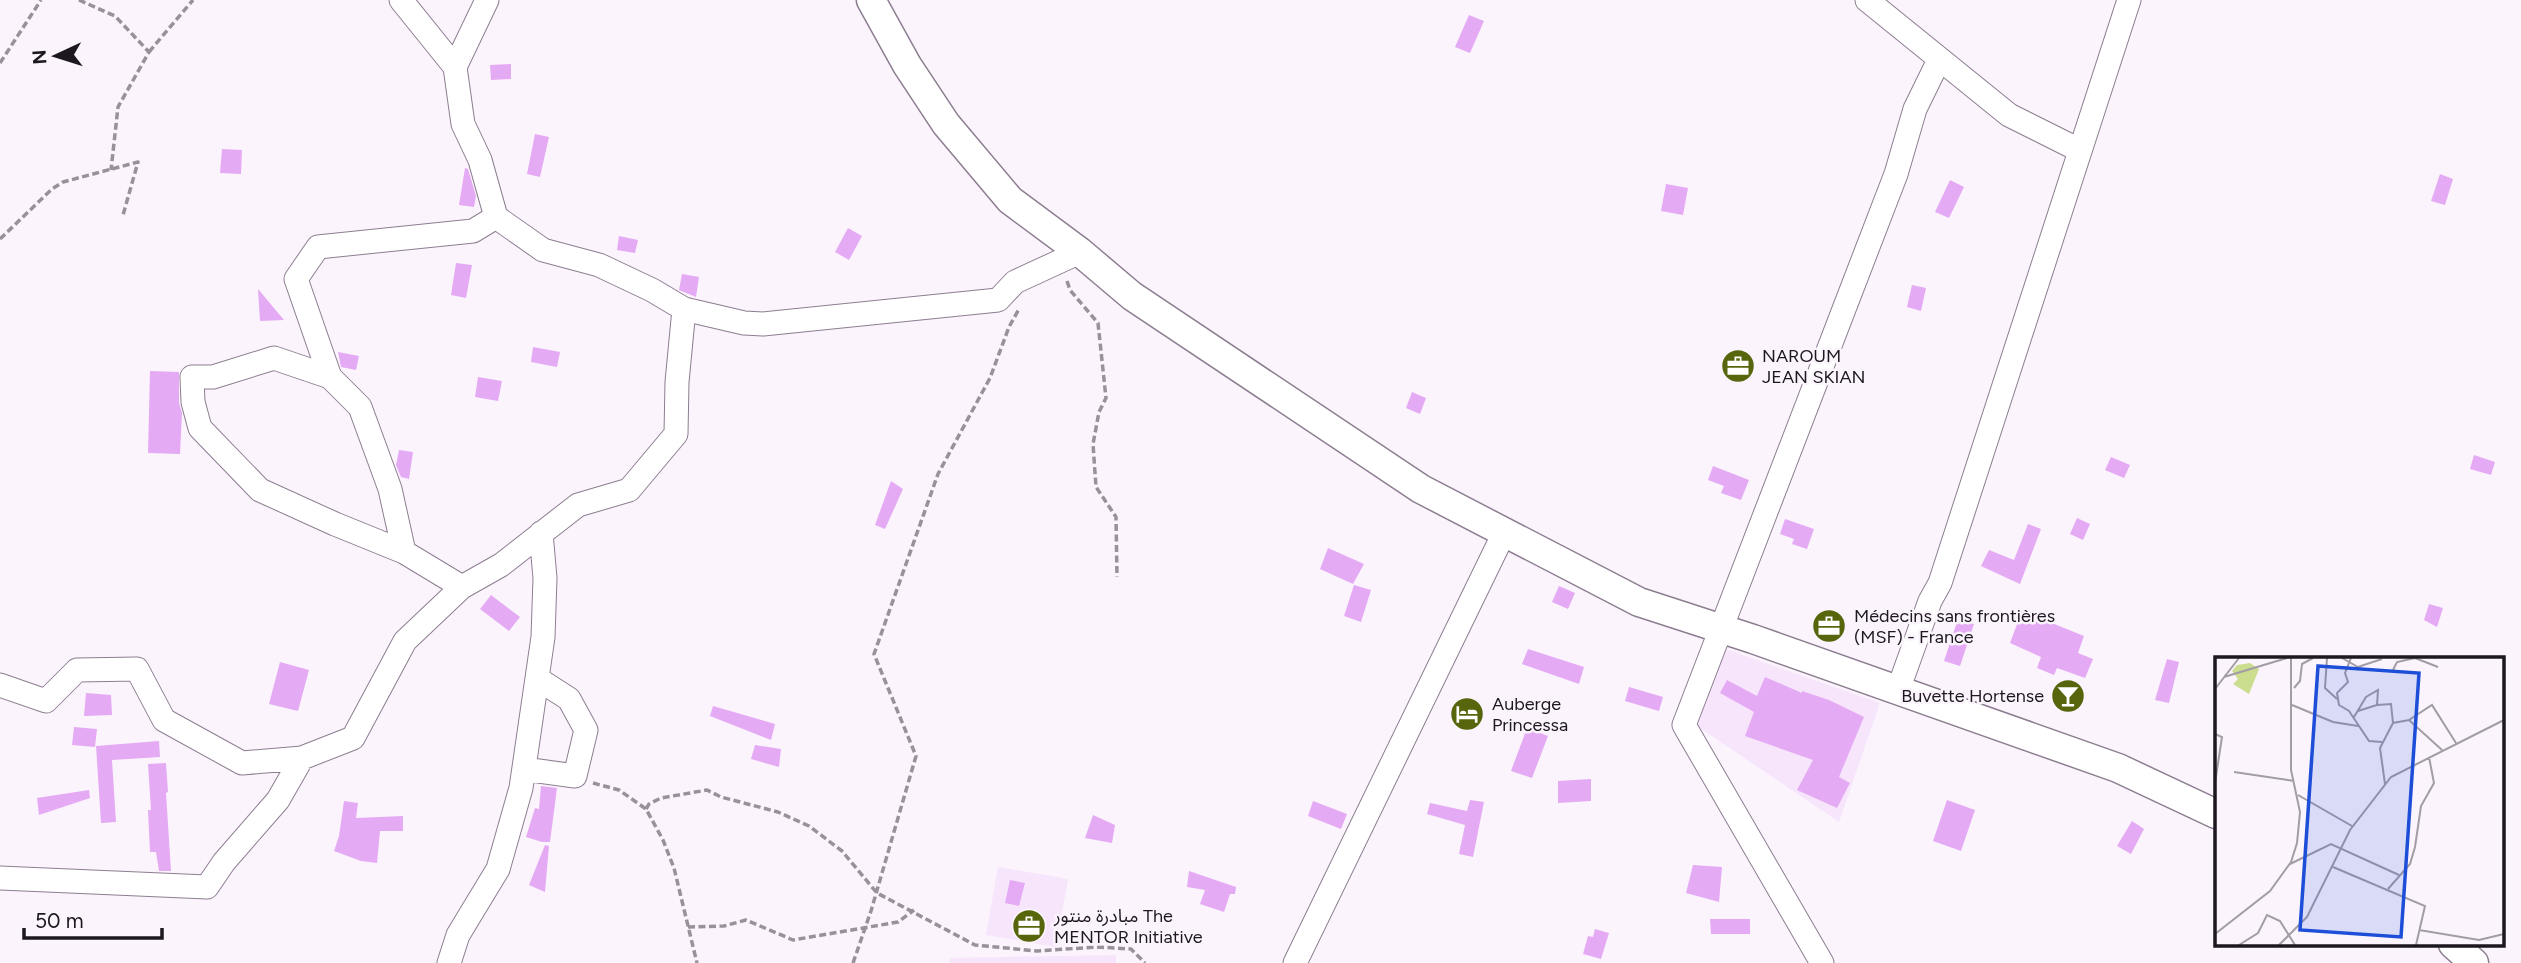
<svg xmlns="http://www.w3.org/2000/svg" width="2521" height="963" viewBox="0 0 2521 963" font-family="Figtree,'Noto Sans Arabic',sans-serif">
<style>
.built{fill:#f7e5fc}
.building{fill:#e5aaf4}
.lines{fill:none;stroke-linecap:round;stroke-linejoin:round}
.minor-casing{stroke:#8d7d91;stroke-width:25}
.major-casing{stroke:#8d7d91;stroke-width:31}
.path{stroke:#98919a;stroke-width:3.5;stroke-dasharray:7 3.5;stroke-linecap:butt}
.minor{stroke:#fff;stroke-width:23}
.major{stroke:#fff;stroke-width:28}
.labels{text-anchor:middle;stroke-width:5;stroke-linejoin:round;paint-order:stroke}
.poi-label{font-size:18px;fill:#1d171f;stroke:#fbf4fd;text-anchor:start}
.inset-road{fill:none;stroke:#a29ca4;stroke-width:2}
.view{fill:#1d4ed8;fill-opacity:0.15;stroke:#1d4ed8;stroke-width:3.5}
.inset-edge{fill:none;stroke:#1d171f;stroke-width:3.5}
</style>
<rect width="100%" height="100%" fill="#fbf4fd"/>
<path class="built" d="M1726,649l154,54 -41,119 -142,-96z
M998,867l70,12 -12,68 -70,-12z
M1116,955v8h-166v-5z"/>
<path class="building" d="M1469,15l15,6 -14,32 -15,-6z
M511,64v15l-20,1 -1,-15z
M535,134l14,3 -9,40 -13,-3z
M222,149l20,1 -1,24 -21,-1z
M465,168l3,1 8,27 -2,11 -15,-2z
M2440,174l13,5 -8,26 -14,-4z
M1950,180l14,7 -15,31 -14,-6z
M1666,184l22,4 -5,27 -22,-4z
M848,228l14,8 -13,24 -14,-8z
M619,236l19,4 -3,13 -18,-3z
M456,263l16,2 -6,33 -15,-3z
M682,274l17,3 -3,20 -17,-7z
M1912,285l14,3 -5,23 -14,-4z
M258,289l26,31 -24,1z
M533,347l27,5 -3,15 -26,-5z
M338,352l21,4 -3,14 -15,-3z
M150,371l29,1v31l3,10 -2,41 -32,-1z
M478,377l24,4 -4,20 -23,-4z
M1412,392l14,6 -6,16 -14,-6z
M399,450l14,2 -4,27 -8,-2 -5,-12z
M2474,455l21,7 -4,13 -21,-6z
M2111,457l19,8 -6,13 -19,-8z
M1713,466l36,14 -8,20 -20,-7 3,-7 -16,-6z
M891,481l12,8 -18,40 -10,-4z
M2077,518l13,6 -7,16 -13,-6z
M1785,519l29,10 -7,20 -15,-5 2,-5 -14,-5z
M2028,524l13,5 -21,55 -39,-18 8,-16 25,10z
M1328,548l36,16 -11,20 -33,-15z
M1354,585l17,5 -10,32 -17,-6z
M1559,586l16,7 -7,16 -16,-7z
M491,595l29,22 -11,14 -29,-22z
M2429,604l14,4 -6,19 -13,-7z
M2022,611l62,25 -6,17 15,6 -8,19 -28,-10 -3,7 -17,-7 4,-11 -31,-14z
M1958,619l16,5 -14,42 -16,-5z
M1528,649l56,18 -5,17 -57,-20z
M2167,659l12,3 -10,41 -14,-3z
M280,662l29,8 -11,41 -29,-7z
M1765,677l37,16v-2l27,9 35,17 -25,60 11,6 -13,25 -40,-18 16,-30 -68,-24 9,-24 -34,-19 7,-13 30,16z
M1629,687l34,10 -4,14 -34,-10z
M86,693l25,2 1,20 -28,1z
M713,706l62,18 -4,16 -61,-24z
M74,727l23,2 -2,18 -23,-2z
M1527,728l21,8 -16,42 -21,-7z
M159,741l1,16 -48,3 4,62 -15,1 -5,-77z
M755,745l26,4 -2,18 -28,-8z
M166,763l2,29 -2,1 5,78h-12l-3,-19h-6l-2,-42h3l-3,-46z
M1591,779v22l-33,2v-22z
M541,786l16,2 -7,54h-8l-16,-5 9,-29 4,1z
M89,790l1,8 -51,17 -2,-17z
M1470,800l14,2 -11,55 -14,-3 6,-29 -38,-11 3,-11 37,8z
M1947,800l28,10 -14,41 -28,-10z
M344,801l14,2 -2,15 47,-2v15h-23l-3,32 -16,-2 -27,-10 5,-15z
M1313,801l34,13 -6,15 -33,-13z
M1093,815l22,10 -3,18 -27,-5z
M2132,821l12,8 -13,25 -14,-8z
M545,845l4,1 -4,46 -16,-7z
M1693,865l29,2 -3,35 -33,-9z
M1189,871l47,16 -1,7h-5l-6,18 -24,-8 5,-14 -18,-3z
M1010,880l15,3 -6,23 -14,-3z
M1710,919h40v15h-39z
M1595,929l14,4 -8,26 -18,-5 5,-18 5,1z"/>
<g class="lines">
<g class="minor-casing">
<path id="minor" d="M401,0l54,67
M487,0l-32,67 8,57 17,36 16,57 47,33 56,15 53,25 32,19 60,14 19,1 235,-24 17,-18 65,-30
M1867,0l142,115 70,35
M330,377l-34,-98 22,-32 155,-16 23,-14
M404,552l-14,-63 -30,-82 -30,-30 -56,-19 -61,19h-21l1,25 7,26 60,62 75,34 69,28 58,35
M0,685l46,16 31,-31 60,-1 27,51 78,43 60,-5 51,-20 52,-97 57,-54 39,-22 77,-60 51,-15 47,-56 1,-52 7,-73
M1898,690l32,-89 10,-18 189,-583
M524,769l51,7 11,-46 -17,-31 -31,-20
M0,878l207,9 17,-25 54,-62 24,-42
M449,963l9,-28 40,-66 23,-81 22,-151 2,-59 -4,-45
M1295,963l209,-430
M1822,963l-138,-238 212,-551 19,-65 24,-49"/>
</g>
<g class="major-casing">
<path id="major" d="M871,0l36,65 39,59 64,76 70,52 52,44 289,193 218,113 114,37 365,129 98,46
M2453,944l21,19"/>
</g>
<path class="path" d="M79,0l36,16 34,36 -31,55 -7,63
M149,52l44,-52
M0,63l41,-63
M0,239l52,-50 11,-7 75,-20 -15,53
M1067,281l3,9 28,33 8,75 -7,14 -6,32 3,43 20,30 1,60
M593,783l26,7 27,19 17,31 11,28 23,95
M646,809l3,-5 12,-6 46,-8 14,7 57,15 31,14 33,25 35,42 98,52 62,6 60,-4 34,2 14,14
M688,927l36,-1 22,-6 47,20 105,-18 16,-12
M853,963l18,-52 45,-155 -42,-102 64,-180 52,-96 19,-51 10,-18"/>
<use href="#minor" class="minor"/>
<use href="#major" class="major"/>
</g>
<defs>
<g id="office-disc" transform="scale(1.75)"><circle r="9.5" fill="#57660d" stroke="#fbf4fd"/><path d="M-6-3h4V-5.5h4V-3h4V5H-6ZM-1-4.5V-3h2v-1.5ZM-6 0V1H6V0Z" fill="#fff"/></g>
<g id="bar-disc" transform="scale(1.75)"><circle r="9.5" fill="#57660d" stroke="#fbf4fd"/><path d="M-6-5H6L.8 .8V4.5H3.5V6h-7V4.5H-.8V.8Z" fill="#fff"/></g>
<g id="hotel-disc" transform="scale(1.75)"><circle r="9.5" fill="#57660d" stroke="#fbf4fd"/><path d="M-6-4.5h1.5V1H6V5H4.5V3h-9V5H-6ZM-4 0a1.8 1.8 0 1 1 3.6 0ZM.5 0V-2.5h3Q6-2.5 6 0Z" fill="#fff"/></g>
</defs>
<g fill-rule="evenodd">
<use href="#office-disc" x="1738" y="366"/>
<use href="#office-disc" x="1829" y="626"/>
<use href="#bar-disc" x="2068" y="696"/>
<use href="#hotel-disc" x="1467" y="714"/>
<use href="#office-disc" x="1029" y="926"/>
</g>
<g class="labels">
<g class="poi-label">
<text x="1762" y="362">NAROUM<tspan x="1762" dy="21">JEAN SKIAN</tspan></text>
<text x="1854" y="622">Médecins sans frontières<tspan x="1854" dy="21">(MSF) - France</tspan></text>
<text x="2044" y="702" text-anchor="end">Buvette Hortense</text>
<text x="1492" y="710">Auberge<tspan x="1492" dy="21">Princessa</tspan></text>
<text x="1054" y="922">مبادرة منتور The<tspan x="1054" dy="21">MENTOR Initiative</tspan></text>
</g>
</g>
<g transform="translate(2215 657)">
<rect width="289" height="289" fill="#fbf4fd"/>
<path d="M35,6l9,6 -10,25 -16,-10 5,-5 -6,-8 5,-6z" fill="#cbdd8e"/>
<path class="inset-road" d="M112,1l-2,30 12,11M127,1l16,9 24,-8M136,1l-6,15 3,9 -11,11 2,12 10,6 20,30 13,1M200,1l23,9M178,13l4,-8 18,-4M9,20l63,-19M79,31l6,-7 2,-17 11,-6M0,32l24,-31M77,48l41,17 25,4M162,48l14,-1 2,19M139,60l12,-20 12,-7 -1,15 -19,6M194,63l23,-15 24,38M0,77l7,3 -7,46M19,115l60,9M170,127l-5,-36 13,-25 16,-3 33,30M83,138l54,31M75,207l41,-20 68,31M118,210l92,39 -9,39M173,232l22,-25 5,-17 6,-41 13,-23 -5,-26M204,273l60,10 25,-6M0,277l55,-43 21,-29 6,-19 3,-31 -9,-42v-112M24,288l19,-12 9,-18 13,6 15,24M64,288l28,-28 43,-87 41,-53 113,-57"/>
<path class="view" d="M103,9l101,7 -18,264 -101,-7z"/>
<rect width="289" height="289" class="inset-edge"/>
</g>
<g transform="translate(56 56) rotate(266)" stroke="#fbf4fd" stroke-width="5" paint-order="stroke">
<path d="M0-5L12 26L0 18L-12 26Z" fill="#1d171f"/>
<text y="-10" font-size="19" font-weight="bold" text-anchor="middle" fill="#1d171f">N</text>
</g>
<path d="M24 928v10h138v-10" fill="none" stroke="#1d171f" stroke-width="3.5"/>
<text x="35" y="928" font-size="21" fill="#1d171f" stroke="#fbf4fd" stroke-width="5" paint-order="stroke">50 m</text>
</svg>
